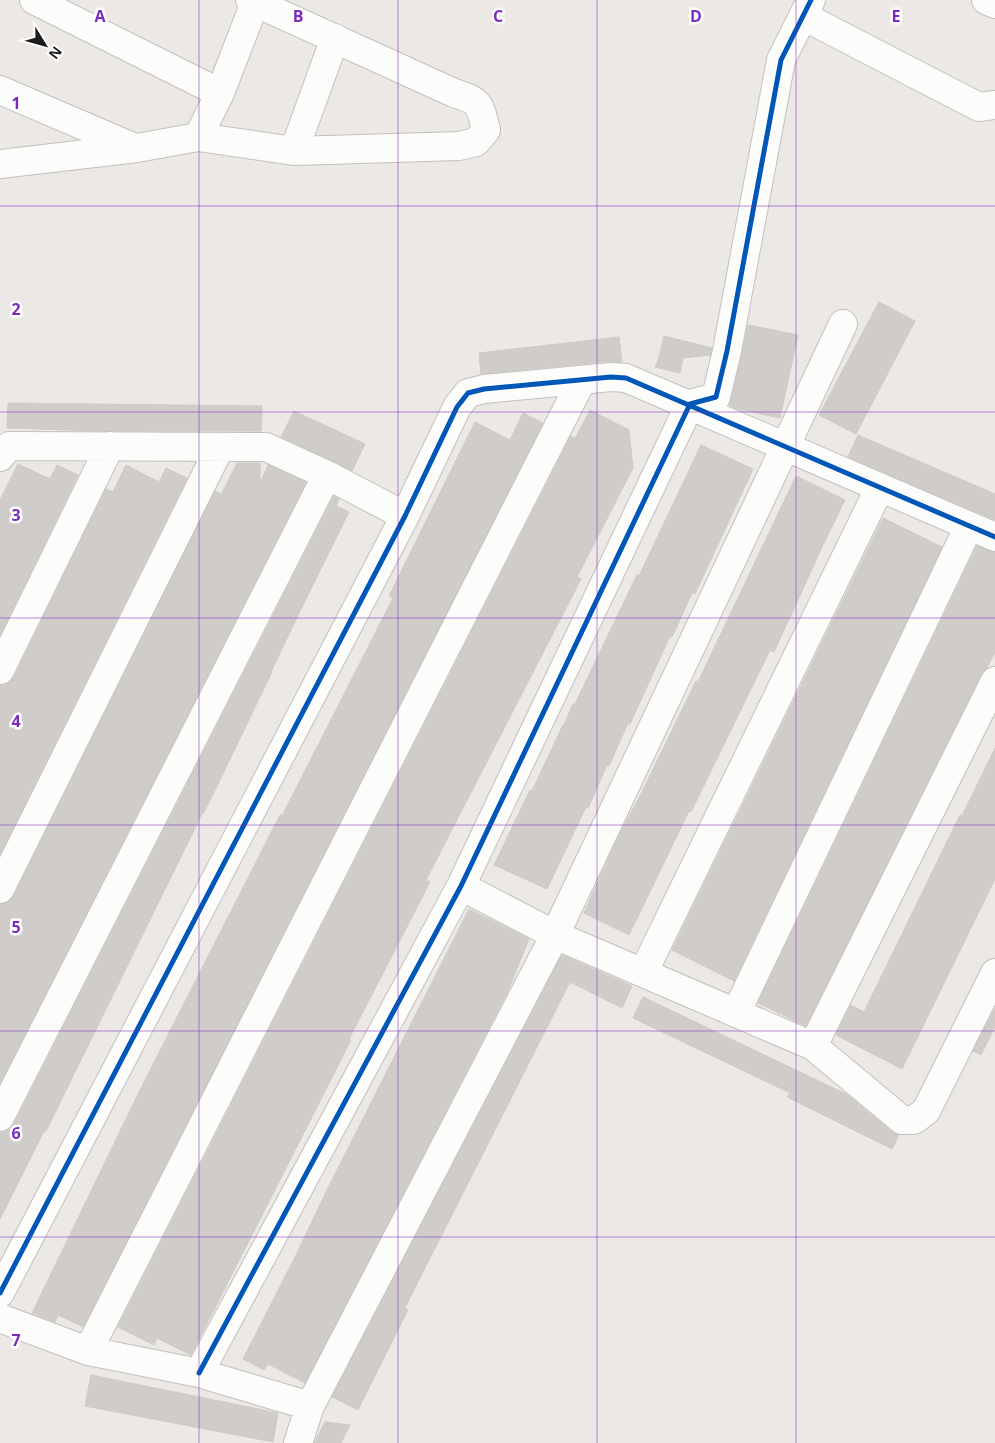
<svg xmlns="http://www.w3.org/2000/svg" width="995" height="1443" viewBox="0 0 995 1443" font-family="'Open Sans',sans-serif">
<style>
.building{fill:#d0ccca;stroke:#cecac6}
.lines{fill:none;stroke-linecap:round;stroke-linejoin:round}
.minor-casing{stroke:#c2c0bf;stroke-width:30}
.minor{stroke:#fcfcfb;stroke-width:28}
.cycleway-casing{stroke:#fff;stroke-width:8}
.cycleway{stroke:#0057b8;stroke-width:5}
.grid{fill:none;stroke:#7b2cbf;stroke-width:1;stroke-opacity:0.55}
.grid-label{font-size:16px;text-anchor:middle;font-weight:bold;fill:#7b2cbf;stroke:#fff;stroke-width:5;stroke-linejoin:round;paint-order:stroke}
</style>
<rect width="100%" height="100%" fill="#ebe8e5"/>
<path class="building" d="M879,302l36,19 -59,113 -37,-19z
M748,325l50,10 -18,83 -43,-9 -8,-4 2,-4 11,-46z
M664,336l48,12 -2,7 -27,3 -3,15 -25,-6 3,-6z
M619,337l3,25 -12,-1 -129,13 -2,-21z
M8,403l254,3 -1,25h-160l-94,-3z
M590,410l39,20 4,38 -56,109 4,2 -155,301 4,2 -81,157 2,1 -160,315 -34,-17 -3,7 -36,-18 453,-891 4,3z
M294,411l71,33 -13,27 -71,-34z
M523,413l20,10 -460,904 -25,-12 -3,7 -23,-9 109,-225 139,-273 2,1 111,-218 -4,-2 86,-174 35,18z
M858,435l137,59v26l-147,-63z
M701,445l52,24 -58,125 -3,-1 -20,44 -2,-1 -40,88 -2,-1 -19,43 -2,-1 -19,43 -2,-1 -39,82 -53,-24 36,-75 2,1 31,-66h1l9,-21h2l62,-129 2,1z
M237,463h23v20l8,-18 38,17 -306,601v-179l8,-2 6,-6 201,-405 6,3 1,-1z
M18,464l32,15 7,-14 21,10 -78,160v-135z
M126,465l33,17 7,-14 21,10 -187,376v-169l8,-2 6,-6 92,-188 7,3z
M796,476l49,24 -22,45 -49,107 -4,-2 -79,162 -2,-1 -60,124 -45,-22 36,-80 21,-39 55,-113 2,1z
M334,496l5,3 -3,7 13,6 -49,99 -29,61h1l-55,114 -14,28h-1l-156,317h-2l-44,88v-87l8,-2 6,-6z
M883,518l59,29 -208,434 -62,-31z
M977,546l12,5 6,1v100l-8,16 -6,6 -175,352 -48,-23z
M995,748v131l-93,190 -66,-34 15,-30 13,7 96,-197 2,1z
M469,909l60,30 -21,52 -203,392 -37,-19 -4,6 -21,-11 52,-102 33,-69z
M562,955l70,31 -10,22 -52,-26 -145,286 -20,40 3,2 -50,100 -26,-13z
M643,997l203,97 46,38 7,3 -7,14 -105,-52 3,-4 -157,-75z
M995,1008v19l-14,28 -8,-4z
M91,1375l187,38 -5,29 -188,-36z
M325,1422l25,3 -9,18h-27z"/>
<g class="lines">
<g class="minor-casing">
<path id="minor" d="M34,0l186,93
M986,0l9,4
M803,16l176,91 16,-2
M0,90l135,58
M198,137l22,-44 36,-93
M294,151l41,-113
M0,164l137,-16 61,-11 96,14 165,-5 17,-4 10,-12c-6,-26 -6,-29 -32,-37l-204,-93
M0,457l9,-11 257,1 61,28 78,41
M0,670l110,-224
M461,886l94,49 258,111 89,74h12l12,-9 69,-138
M0,889l220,-442
M643,973l237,-486
M736,1013l233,-487
M813,1046l182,-365
M0,1117l327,-642
M0,1293l405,-777 52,-109 11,-14 16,-4 127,-12 15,1 369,159
M0,1318l88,33 111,22 111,33
M88,1351l494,-971
M199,1373l262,-487 229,-482 26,-7 11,-46 54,-291 30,-60
M298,1443l12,-37 245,-471 288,-611"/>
</g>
<use href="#minor" class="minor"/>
<g class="cycleway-casing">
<path id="cycleway" d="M0,1293l405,-777 52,-109 11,-14 16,-4 127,-12 15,1 369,159
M199,1373l262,-487 229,-482 26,-7 11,-46 54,-291 30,-60"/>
</g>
<use href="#cycleway" class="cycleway"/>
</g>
<path class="grid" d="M199,0v1443M398,0v1443M597,0v1443M796,0v1443M0,206h995M0,412h995M0,618h995M0,825h995M0,1031h995M0,1237h995"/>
<g class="grid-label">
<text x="100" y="22">A</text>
<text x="298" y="22">B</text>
<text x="498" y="22">C</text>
<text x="696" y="22">D</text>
<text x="896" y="22">E</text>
<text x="16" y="109">1</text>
<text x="16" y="315">2</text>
<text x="16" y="521">3</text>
<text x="16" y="727">4</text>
<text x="16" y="933">5</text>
<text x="16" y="1139">6</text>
<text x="16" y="1346">7</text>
</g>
<g transform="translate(45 45) rotate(127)" stroke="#ffffff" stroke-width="4" paint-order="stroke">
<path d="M0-4L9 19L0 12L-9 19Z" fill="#1c1c1c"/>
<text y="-8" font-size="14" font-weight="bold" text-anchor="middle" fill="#1c1c1c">N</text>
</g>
</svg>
